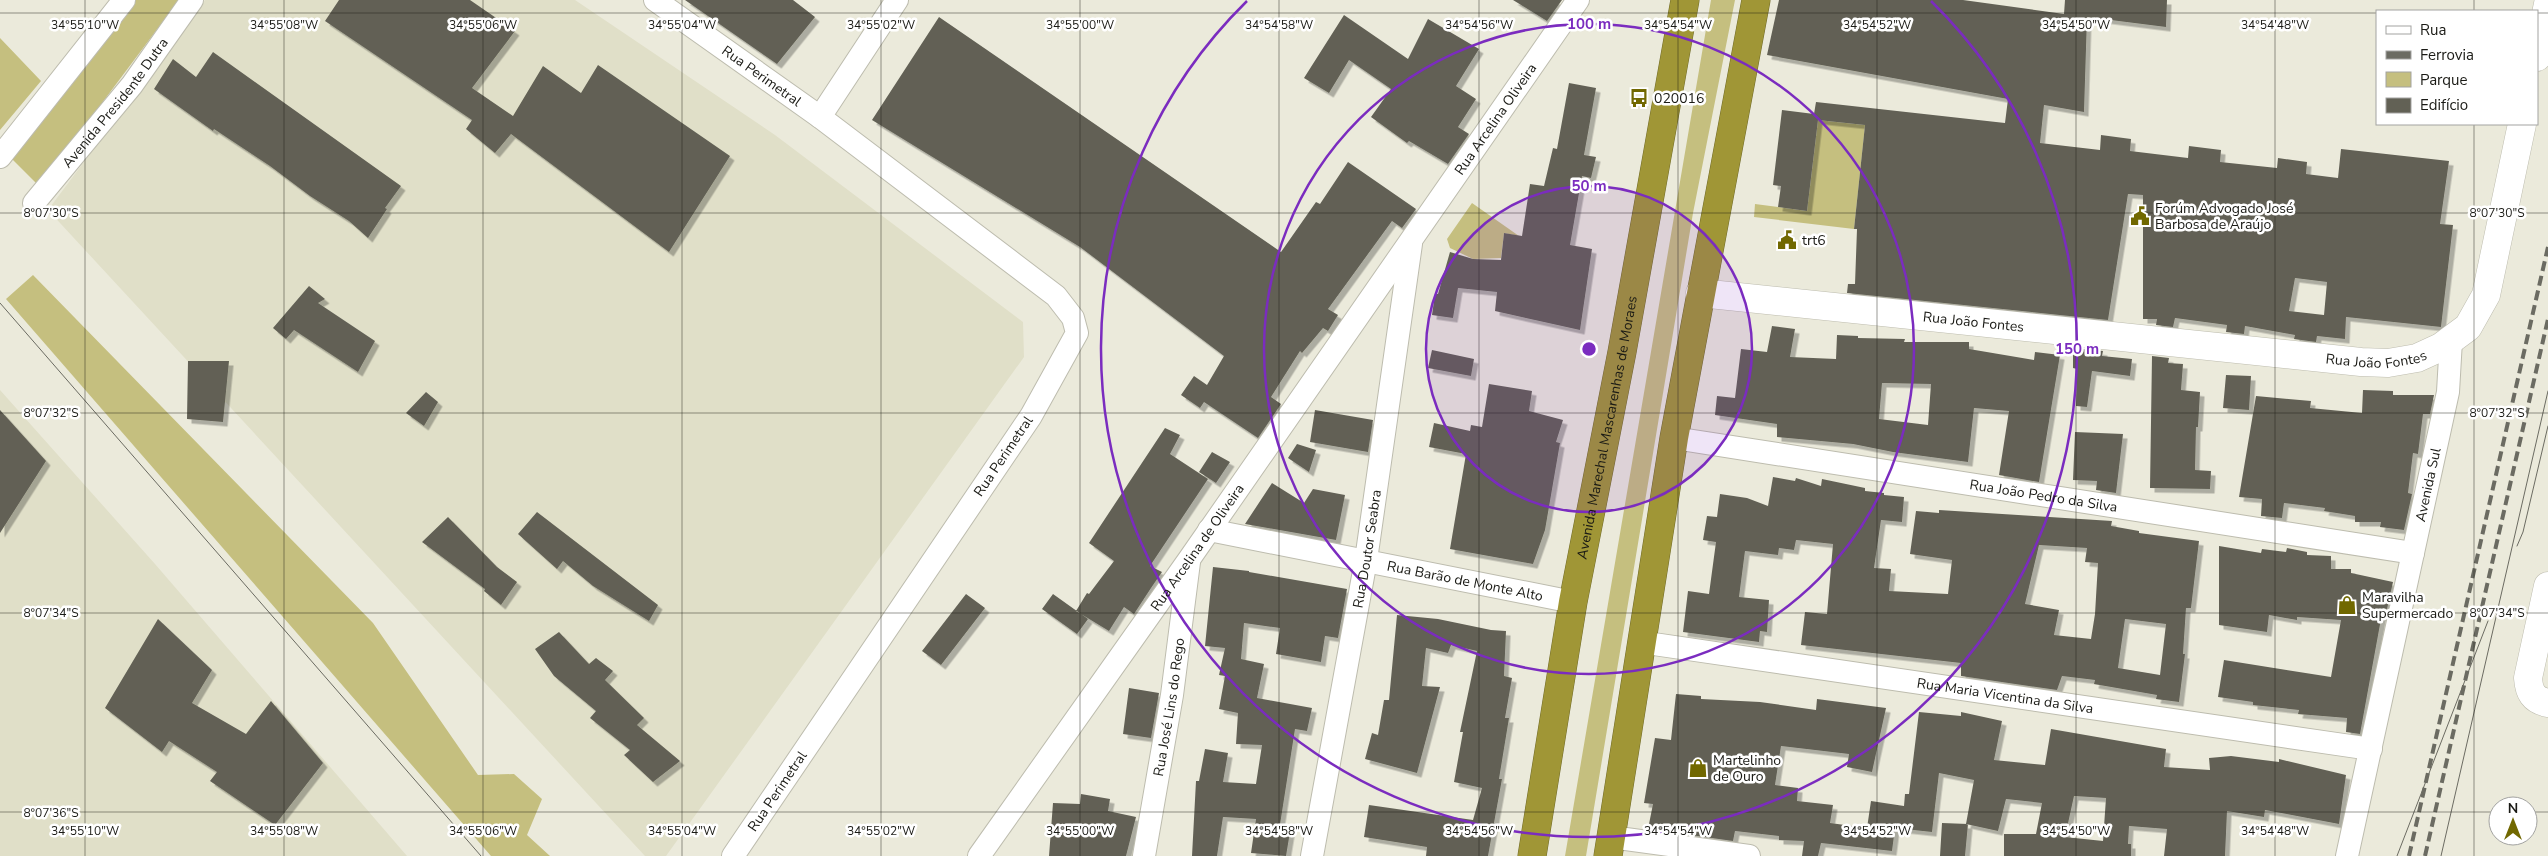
<svg xmlns="http://www.w3.org/2000/svg" width="2548" height="856" viewBox="0 0 2548 856" font-family="'Nunito Sans',sans-serif">
<style>
.built{fill:#e0dfc8}
.green{fill:#c5bf7f}
.building{fill:#626155;fill-rule:evenodd;filter:url(#shadow)}
.lines{fill:none;stroke-linecap:round;stroke-linejoin:round}
.street-casing{stroke:#bdbcae;stroke-width:24}
.secondary-casing{stroke:#bdbcae;stroke-width:29}
.highway-casing{stroke:#716b2a;stroke-width:29}
.street{stroke:#fff;stroke-width:22}
.secondary{stroke:#fff;stroke-width:28}
.highway{stroke:#a09636;stroke-width:28}
.tram{stroke:#6b6b62;stroke-width:1}
.rail{stroke:#6b6b62;stroke-width:4;stroke-dasharray:10 5;stroke-linecap:butt}
.ticks{fill:none;stroke:#1a1a15;stroke-width:1;stroke-opacity:0.45}
.ring{fill:none;stroke:#7b2cbf;stroke-width:2.5}
.labels{text-anchor:middle;stroke-width:5;stroke-linejoin:round;paint-order:stroke}
.street-label{font-size:14px;fill:#1a1a15;stroke:#fff}
.poi-label{font-size:14px;fill:#1a1a15;stroke:#fff;text-anchor:start}
.ticks-label{font-size:12px;text-anchor:middle;fill:#1a1a15;stroke:#fff;stroke-width:5;stroke-linejoin:round;paint-order:stroke}
.centre{fill:#7b2cbf;stroke:#fff;stroke-width:2.5}
.ring-label{font-size:15px;text-anchor:middle;font-weight:bold;fill:#7b2cbf;stroke:#fff;stroke-width:5;stroke-linejoin:round;paint-order:stroke}
</style>
<defs>
<filter id="shadow"><feDropShadow dx="4.5" dy="4.5" stdDeviation="0" flood-color="#0004"/></filter>
</defs>
<rect width="100%" height="100%" fill="#ebeadb"/>
<path class="built" d="M205,0h370l200,135 248,187 1,35 -358,499h-21l-597,-646z
M0,390l155,174 252,292h-407z"/>
<path class="green" d="M135,0h44l-92,123 -51,60 -25,-25z
M1711,0h24l-42,213 -107,643h-21z
M0,38l41,43 -41,49z
M1818,120l47,5 -11,104 -100,-12 1,-13 52,7z
M1472,203l47,33 -15,-3 -3,25 -28,1 -23,-11 -3,-9z
M33,275l340,348 105,152 36,-1 28,25 -15,36 23,21h-59l-485,-557z"/>
<path class="building" d="M339,0h131l45,31 -43,57 41,28 30,-50 38,27 17,-28 132,91 -61,96 -158,-118 -16,19 -29,-24 6,-9 -147,-99z
M685,0h108l22,17 -38,47z
M1513,0h49l-15,21z
M1779,0h184l101,14 1,-14h102l-1,27 -79,-10 -3,95 -40,-7 -4,38 60,7 1,-15 30,4 -1,12 58,7 1,-12 32,4 -1,12 57,6 1,-10 29,4 -1,12 32,4 3,-29 108,12 -9,63 13,1 -12,102 -95,-10 -1,22 -28,-3 -1,6 -22,-3 1,-4 -50,-9 -1,8 -18,-2 1,-7 -52,-7 -2,9 -17,-2 1,-6h-14v-124l-15,-1 -20,126 -261,-27 1,-9h7l2,-55h-3l11,-104 -47,-5 -11,91 -29,-4 3,-21 -8,-1 9,-75 32,4 2,-12 189,21 3,-24 -241,-44zM2295,278l32,4 -3,33 -35,-4z
M1344,15l64,44 20,-40 51,30 -23,37 20,13 -18,28 11,7 -21,30 -39,-23 -2,2 -36,-26 20,-28 -42,-29 -20,33 -25,-15z
M939,17l342,235 35,-50 4,2 28,-42 68,47 -14,19 -10,-7 -64,88 10,6 -10,16 -5,-3 -21,25 -2,-2 -29,46 10,7 -23,34 -54,-36 -4,6 -19,-13 13,-19 13,9 17,-29 -144,-109 -208,-127z
M213,52l188,134 -16,22 2,1 -19,29 -19,-17 -39,-25 -40,-30 -56,-37 -1,2 -59,-42 19,-30 23,18z
M1569,83l27,5 -12,67 12,2 -5,21 -9,-2 -12,69 22,4 -12,81 -85,-19 2,-19 -39,-4 -5,30 -21,-3 3,-21h3l12,-42 23,7 28,1 3,-27 18,3 8,-52 14,2 9,-38 4,1z
M309,286l16,13 -7,4 57,38 -17,31 -64,-42 -8,9 -13,-11z
M1772,326l23,3 -5,28 46,2 1,-24 21,1v2l47,1 -1,3h65v7l65,11 1,-8 25,3 -21,127 -40,-7 10,-64 -35,-3 -6,54 -75,-10 -40,-8 -76,-7v-13l-62,-9 2,-19 18,2 6,-49 26,3zM1882,383l49,1 -3,41 -49,-6z
M2073,348l30,3 -1,5 30,3 -2,17 -38,-5 -5,36 -11,-1 1,-37 -4,-1z
M1432,350l42,9 -3,17 -43,-8z
M2152,356l17,2 -1,5 15,1 -2,26 19,2 -2,35h-2l-1,43 16,1 -1,18 -60,-1z
M188,361h41l-6,61 -36,-3z
M2226,375l25,1 -2,34 -26,-2z
M1489,384l43,7 -3,20 34,9 -7,22 4,1 -15,87 -12,34 -83,-15 16,-95 -37,-7 5,-24 36,8 1,-6 11,2z
M2363,390l30,1v4h41l-4,19h-7l-5,40 -5,-1 -5,40 4,1 -8,36 -24,-3 1,-5h-26v-6l-31,-5 1,-3 -41,-5 -2,15 -21,-2 1,-17 -23,-2 17,-101 55,5 -1,7 52,5z
M426,392l12,10 -14,24 -18,-13z
M0,410l46,51 -46,72z
M1315,410l58,10 -5,32 -58,-10z
M1165,428l15,7 -10,19 38,25 -58,87 12,6 -11,16 -17,26 -10,-7 -15,24 -33,-20 11,-18 2,1 25,-33 -25,-18z
M2075,432l48,2 -7,59 -20,-3 1,-9 -24,-1z
M1297,444l19,6 -7,22 -21,-14z
M1212,452l18,10 -14,21 -17,-11z
M1773,477l22,4 1,-3 25,8 1,-7 43,9v3l19,2v2l20,2 -2,25 -21,-2 -7,48 17,1 -2,22 59,3 4,-34 -42,-6 6,-43 23,2v-3l173,11 -1,5 28,5v2l60,8 -8,67h-5l-3,46h2l-6,48 -23,-3 1,-4 -63,-11 1,-4 -33,-4 -5,14 -96,-14v-13l-160,-18 4,-33 22,2 6,-70 -37,-4 -2,10 -15,-2 -1,7 -33,-4 -6,46 30,3 -2,32 -7,-1 -1,11 -76,-10 5,-41 21,3 7,-52 -13,-2 4,-24 10,1 3,-23 27,4 21,8zM2039,545l48,3 -2,14 13,1 -3,51 -4,25 -37,-4 5,-25 -34,-6zM2125,619l41,5 -6,51 -42,-7z
M1272,483l32,20 9,-14 32,6 -9,45 -91,-16z
M537,512l121,93 -9,16 -56,-35 -30,-25 -6,8 -39,-35z
M448,517l49,50 20,15 -16,23 -17,-14 1,-2 -63,-47z
M2219,546l42,7 1,-4 24,3 1,-4 20,4v3l24,1v13h20v4l42,9 -6,27 -4,-1 -23,126 -14,-2 1,-14 -49,-4 1,-4 -46,-5v-3l-35,-5 6,-37 107,17 10,-57 -44,-3v3l-28,-5 -2,17 -48,-7z
M1213,567l36,4v1l98,17 -9,49 -13,-2 -4,26 -45,-8 4,-26 -36,-5 -3,36 23,5 -7,34 55,10 -5,23 -12,-2 -16,102 11,1 -4,24 -35,-3 5,-34 -33,-2 -6,39h-25l4,-75h3l6,-32 23,4 -5,29 33,2 6,-39 -26,-1 2,-31 -19,-4 6,-33 -6,-1 6,-27 -20,-2z
M966,594l19,14 -44,57 -19,-14z
M1053,594l35,25 -11,15 -35,-25z
M1397,615l41,4 53,11 15,1 -2,45 8,2 -7,40h4l-10,61h3l-14,77h-62l1,-9 -63,-10 5,-32 104,15 9,-32 -28,-6 9,-50h-3l17,-81 -26,-6 -3,8 -22,-5 -4,38 18,1 -23,86 -52,-14 7,-26 6,2 6,-35h5z
M158,619l54,51 -20,33 54,31 25,-33 52,62 -48,62 -65,-44 7,-9 -48,-31 -7,11 -57,-44z
M559,632l30,32 7,-6 17,13 -8,9 39,38 -7,7 43,36 -27,21 -29,-27 6,-5 -40,-32 6,-7 -42,-35 -19,-27z
M1129,688l30,5 -8,45 -28,-4z
M1676,694l25,2v3l59,3 56,8 1,-11 69,9 -14,64 -25,-5 2,-13 -68,-8 -6,39 23,3 -1,13 36,4 -3,18 37,5 4,-27 33,5 1,-12h4l10,-82 42,4v-4l41,9 -8,39 51,5 6,-36 115,20 -2,18 46,3 -1,-12 22,-2 48,6v-3l67,16 -7,49 -74,-14 -1,7 -37,-6 -2,45h-61l3,-27 -38,-3 -1,18h3v12h-127v-22h32l6,-31 -36,-4 -8,32 -32,-7 8,-44 -35,-7 -7,59 -37,-4 -3,23 -71,-8 -3,13h-16l2,-15 -25,-1v-4l-44,-5 -2,10 -85,-12 5,-25 -9,-1 11,-65 16,2zM2074,796l32,2 -3,43 -38,-4z
M1081,794l29,5 -2,12 28,6 -10,39h-77l4,-53 27,1z
M1942,823l26,1 -3,32h-25z"/>
<g class="lines">
<g class="street-casing">
<g id="street">
<path id="s1" d="M655,0l165,117 236,179 17,22 4,15 -46,83 -298,440"/>
<path d="M820,117l77,-117"/>
<path d="M0,157l124,-157"/>
<path id="s2" d="M34,203l98,-118 60,-85"/>
<path id="s3" d="M1674,438l739,115"/>
<path id="s4" d="M1209,530l364,72"/>
<path id="s5" d="M1640,642l731,107"/>
<path d="M1611,837l138,19"/>
<path id="s6" d="M979,856l211,-298 388,-558"/>
<path id="s7" d="M1144,856l28,-161 17,-133"/>
<path id="s8" d="M1312,856l54,-296 45,-316"/>
<path id="s9" d="M2347,856l101,-464 3,-52"/>
</g>
</g>
<g class="secondary-casing">
<g id="secondary">
<path d="M2537,57l11,-53"/>
<path id="s10" d="M1700,293l661,69 27,1 29,-5 24,-11 27,-20 18,-32 36,-171"/>
<path d="M2548,586l-20,92c1,14 5,22 20,25"/>
</g>
</g>
<g class="highway-casing">
<g id="highway">
<path id="s11" d="M1532,856l41,-254 49,-250 63,-352"/>
<path d="M1608,856l66,-418 82,-438"/>
</g>
</g>
<use href="#street" class="street"/>
<use href="#secondary" class="secondary"/>
<use href="#highway" class="highway"/>
<path class="tram" d="M0,303l481,553
M2517,546l6,-14 25,-106
M2397,856l91,-235
M2441,856l107,-465"/>
<path class="rail" d="M2409,856l139,-609
M2425,856l123,-537"/>
</g>
<path class="ticks" d="M85,0v856M284,0v856M483,0v856M682,0v856M881,0v856M1080,0v856M1279,0v856M1479,0v856M1678,0v856M1877,0v856M2076,0v856M2275,0v856M2474,0v11M0,13h2377M2537,13h11M2474,124v732M0,213h2548M0,413h2548M0,613h2548M0,812h2498M2528,812h20"/>
<circle cx="1589" cy="349" r="163" fill="#7b2cbf" fill-opacity=".12"/>
<g class="ring">
<circle cx="1589" cy="349" r="163"/>
<circle cx="1589" cy="349" r="325"/>
<path d="M1931 1A488 488 0 1 1 1247 1"/>
</g>
<defs>
<g id="bus-bare" transform="scale(1.5)"><path d="M-5-6H5V4H4V6H2V4H-2V6H-4V4H-5ZM-3.5-4V0h7V-4ZM-3.5 1.2v1.5H-2V1.2ZM2 1.2v1.5H3.5V1.2Z" fill="#716800" stroke="#fff" stroke-width="2.5" paint-order="stroke"/></g>
<g id="civic-bare" transform="scale(1.5)"><path d="M-.6-6.5H3V-4.5H.6V-3L4-1V1h2V6H-6V1h2V-1L-.6-3ZM-1.2 2.5V6h2.4V2.5Z" fill="#716800" stroke="#fff" stroke-width="2.5" paint-order="stroke"/></g>
<g id="shop-bare" transform="scale(1.5)"><path d="M-5-2.5h2.3a2.7 3.5 0 0 1 5.4 0H5L5.5 6h-11ZM-1.5-2.5h3a1.5 2.3 0 0 0-3 0Z" fill="#716800" stroke="#fff" stroke-width="2.5" paint-order="stroke"/></g>
</defs>
<g fill-rule="evenodd">
<use href="#bus-bare" x="1639" y="98"/>
<use href="#civic-bare" x="2140" y="216"/>
<use href="#civic-bare" x="1787" y="240"/>
<use href="#shop-bare" x="2347" y="605"/>
<use href="#shop-bare" x="1698" y="768"/>
</g>
<g class="labels">
<g class="street-label">
<text dy="5" stroke="none"><textPath href="#s1" startOffset="131">Rua Perimetral</textPath></text>
<text dy="5" stroke="none"><textPath href="#s2" startOffset="129">Avenida Presidente Dutra</textPath></text>
<text dy="5" stroke="none"><textPath href="#s6" startOffset="900">Rua Arcelina Oliveira</textPath></text>
<text dy="5" stroke="none"><textPath href="#s10" startOffset="275">Rua João Fontes</textPath></text>
<text dy="5" stroke="none"><textPath href="#s10" startOffset="680">Rua João Fontes</textPath></text>
<text dy="5" stroke="none"><textPath href="#s11" startOffset="435">Avenida Marechal Mascarenhas de Moraes</textPath></text>
<text transform="translate(1003 456) rotate(-56)" y="5">Rua Perimetral</text>
<text dy="5" stroke="none"><textPath href="#s9" startOffset="380">Avenida Sul</textPath></text>
<text dy="5" stroke="none"><textPath href="#s3" startOffset="374">Rua João Pedro da Silva</textPath></text>
<text dy="5" stroke="none"><textPath href="#s6" startOffset="378">Rua Arcelina de Oliveira</textPath></text>
<text dy="5" stroke="none"><textPath href="#s8" startOffset="312">Rua Doutor Seabra</textPath></text>
<text dy="5" stroke="none"><textPath href="#s4" startOffset="261">Rua Barão de Monte Alto</textPath></text>
<text dy="5" stroke="none"><textPath href="#s5" startOffset="369">Rua Maria Vicentina da Silva</textPath></text>
<text dy="5" stroke="none"><textPath href="#s7" startOffset="151">Rua José Lins do Rego</textPath></text>
<text transform="translate(777 791) rotate(-56)" y="5">Rua Perimetral</text>
</g>
<g class="poi-label">
<text x="1654" y="103">020016</text>
<text x="2155" y="213">Forúm Advogado José<tspan x="2155" dy="16">Barbosa de Araújo</tspan></text>
<text x="1802" y="245">trt6</text>
<text x="2362" y="602">Maravilha<tspan x="2362" dy="16">Supermercado</tspan></text>
<text x="1713" y="765">Martelinho<tspan x="1713" dy="16">de Ouro</tspan></text>
</g>
</g>
<g class="ticks-label">
<text x="85" y="29">34°55'10"W</text>
<text x="284" y="29">34°55'08"W</text>
<text x="483" y="29">34°55'06"W</text>
<text x="682" y="29">34°55'04"W</text>
<text x="881" y="29">34°55'02"W</text>
<text x="1080" y="29">34°55'00"W</text>
<text x="1279" y="29">34°54'58"W</text>
<text x="1479" y="29">34°54'56"W</text>
<text x="1678" y="29">34°54'54"W</text>
<text x="1877" y="29">34°54'52"W</text>
<text x="2076" y="29">34°54'50"W</text>
<text x="2275" y="29">34°54'48"W</text>
<text x="51" y="217">8°07'30"S</text>
<text x="2497" y="217">8°07'30"S</text>
<text x="51" y="417">8°07'32"S</text>
<text x="2497" y="417">8°07'32"S</text>
<text x="51" y="617">8°07'34"S</text>
<text x="2497" y="617">8°07'34"S</text>
<text x="51" y="817">8°07'36"S</text>
<text x="85" y="835">34°55'10"W</text>
<text x="284" y="835">34°55'08"W</text>
<text x="483" y="835">34°55'06"W</text>
<text x="682" y="835">34°55'04"W</text>
<text x="881" y="835">34°55'02"W</text>
<text x="1080" y="835">34°55'00"W</text>
<text x="1279" y="835">34°54'58"W</text>
<text x="1479" y="835">34°54'56"W</text>
<text x="1678" y="835">34°54'54"W</text>
<text x="1877" y="835">34°54'52"W</text>
<text x="2076" y="835">34°54'50"W</text>
<text x="2275" y="835">34°54'48"W</text>
</g>
<circle cx="1589" cy="349" r="8" class="centre"/>
<g class="ring-label">
<text x="1589" y="29">100 m</text>
<text x="1589" y="191">50 m</text>
<text x="2077" y="354">150 m</text>
</g>
<rect x="2376" y="10" width="162" height="115" fill="#ffffff" stroke="#a3a3a1"/>
<rect x="2386" y="26" width="25" height="8" fill="#ffffff" stroke="#a3a3a1"/>
<text x="2420" y="35" font-size="15" fill="#1a1a15">Rua</text>
<rect x="2386" y="51" width="25" height="8" fill="#6b6b62" stroke="#a3a3a1"/>
<text x="2420" y="60" font-size="15" fill="#1a1a15">Ferrovia</text>
<rect x="2386" y="72" width="25" height="15" fill="#c5bf7f" stroke="#a3a3a1"/>
<text x="2420" y="85" font-size="15" fill="#1a1a15">Parque</text>
<rect x="2386" y="98" width="25" height="15" fill="#626155" stroke="#a3a3a1"/>
<text x="2420" y="110" font-size="15" fill="#1a1a15">Edifício</text>
<g transform="translate(2513 821)"><circle r="24" fill="#ffffff" stroke="#a3a3a1"/>
<path d="M0-4L9 19L0 12L-9 19Z" fill="#716800"/>
<text y="-8" font-size="14" font-weight="bold" text-anchor="middle" fill="#1a1a15">N</text>
</g>
</svg>
